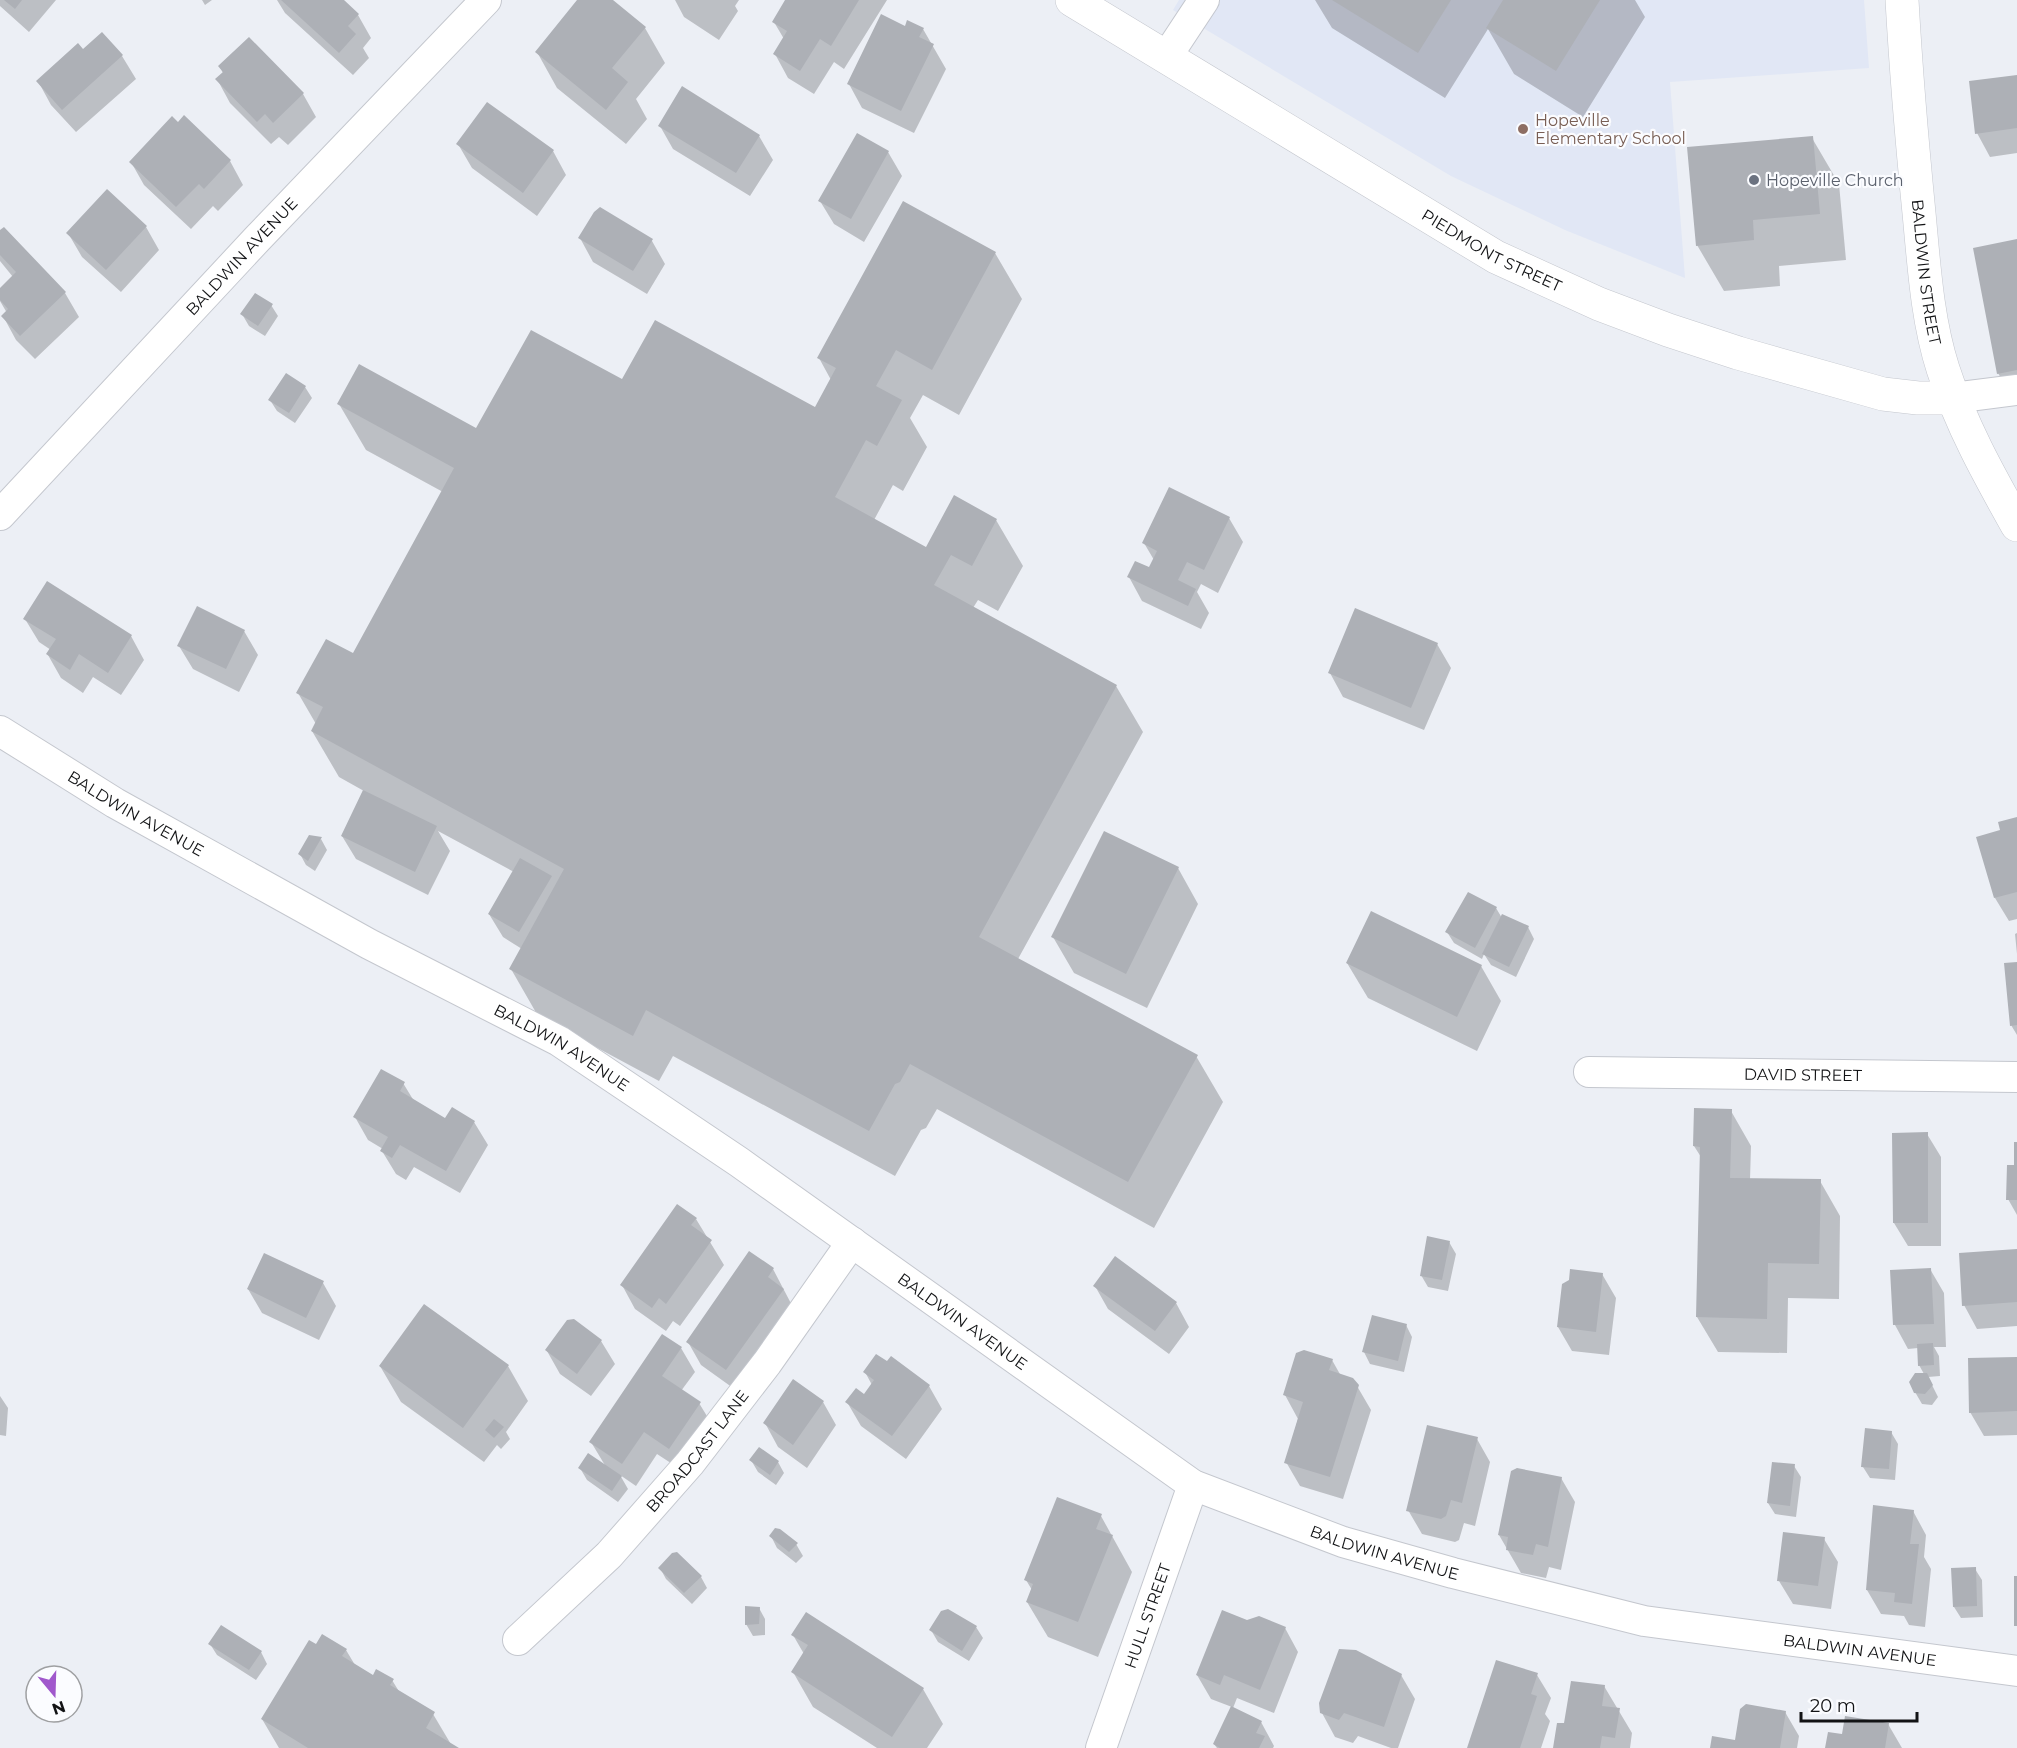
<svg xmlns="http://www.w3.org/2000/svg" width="2017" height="1748" viewBox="0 0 2017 1748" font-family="Montserrat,sans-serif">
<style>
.built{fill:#e1e7f5}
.shadow{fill:#0003}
.building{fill:#adb0b6}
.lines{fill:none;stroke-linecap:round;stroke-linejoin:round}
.minor-casing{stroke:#c4c7ce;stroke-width:32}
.tertiary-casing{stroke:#c4c7ce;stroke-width:34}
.secondary-casing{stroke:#c4c7ce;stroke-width:34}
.minor{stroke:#fff;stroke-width:30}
.tertiary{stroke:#fff;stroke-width:33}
.secondary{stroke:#fff;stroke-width:33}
.education-dot{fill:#8d6e63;stroke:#fbfcff;stroke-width:2}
.worship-dot{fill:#6b7280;stroke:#fbfcff;stroke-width:2}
.labels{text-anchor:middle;stroke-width:4.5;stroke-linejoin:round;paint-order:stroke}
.education-label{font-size:16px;fill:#785e54;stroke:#fbfcff;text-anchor:start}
.worship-label{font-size:16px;fill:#5b616d;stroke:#fbfcff;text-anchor:start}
.street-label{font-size:16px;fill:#121315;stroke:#fbfcff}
</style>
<rect width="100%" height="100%" fill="#eceff5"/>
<path class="built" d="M1179,0h685l5,68 -199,14 15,196 -120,-48 -114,-54 -278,-166z"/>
<path class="shadow" d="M0,0h56l-27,32 -29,-26z
M202,0h10l-7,5z
M277,0h65l16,15 13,23 -8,10 6,10 -16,17 -68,-62z
M579,0h32l34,28 20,35 -29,36 11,20 -21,25 -69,-56 -20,-36z
M675,0h64l-4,6 3,5 -19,29 -35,-23z
M787,0h100l-43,69 -10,-7 -20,32 -26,-16 -13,-24 9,-15 -10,-17z
M1315,0h320l10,17 -62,100 -69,-43 -26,-45 -43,69 -113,-70z
M905,28l18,1 23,40 -32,64 -52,-25 -13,-24z
M83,51l39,5 14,23 -60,53 -25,-27 -13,-24z
M220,67l83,27 13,23 -28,28 -9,-8 -8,7 -41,-41 -13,-24 6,-6z
M2017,77v76l-27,4 -13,-24z
M660,126l99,10 14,24 -23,36 -77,-47z
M1812,138l27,46 7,76 -67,6 1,20 -56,5 -27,-46z
M458,144l95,7 13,24 -29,41 -65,-48z
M888,152l14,24 -38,66 -30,-18 -14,-23z
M230,161l13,24 -25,26 -5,-5 -22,23 -47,-44 -13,-23z
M146,227l13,23 -38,42 -39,-35 -14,-24z
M4,229l61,64 14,24 -44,42 -19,-19 -13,-24 4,-3 -7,-12v-11l13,-13 -13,-16v-29z
M580,238l72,3 13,23 -18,30 -54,-32z
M2017,241v165l-19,-33z
M995,253l27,46 -63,116 -36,-20 -13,23 17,29 -24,44 -10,-6 -19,35 53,29 69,-29 27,46 -25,45 -20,-11 -5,8 143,78 27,46 -125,227 178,97 27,46 -69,126 -217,-119 -11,19 -5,2 -26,46 -222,-120 -14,25 -121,-65 -27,-47 11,-20 -19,-12 -14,-23 25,-42 -76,-41 12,20 -22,44 -72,-36 -14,-23 22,-45 -25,-14 -27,-46 4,-7 -18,-31 55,-38 90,-163 -77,-42 -27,-46 138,26 146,-48 193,27 15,-29 -12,-22z
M271,305l7,11 -13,20 -16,-10 -7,-12z
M305,387l7,11 -17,25 -18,-12 -7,-11z
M1229,518l14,24 -25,51 -17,-9 -4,8 12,21 -8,16 -59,-28 -13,-24 20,-8 5,-9 -10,-17z
M25,619l106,17 13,24 -23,35 -28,-18 -10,16 -22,-15 -13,-23 3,-5 -12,-8z
M244,631l14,24 -19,37 -46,-23 -14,-23z
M1437,644l14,24 -27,62 -81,-33 -13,-24z
M2017,818v101l-8,2 -14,-23z
M321,839l6,11 -12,21 -9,-6 -6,-11z
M1178,868l20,36 -51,104 -73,-35 -21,-36z
M1496,908l6,10 26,9 6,12 -18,38 -25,-12 -7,-11 -2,5 -28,-16 -7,-11z
M2017,933v21l-2,-20z
M1347,963l134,3 20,35 -24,50 -109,-53z
M2017,964v71l-6,-10z
M403,1083l11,18 32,19 28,2 14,23 -28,48 -46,-26 -8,13 -10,-6 -14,-23 1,-2 -15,-9 -13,-23z
M1731,1111l20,35 -1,34 70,1 20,35 -1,83 -51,-1 -1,55 -69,-1 -21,-35 4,-160 -7,-11z
M1927,1134l14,23v89h-33l-14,-23z
M2017,1144v71l-9,-16 7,-33z
M696,1219l28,46 -44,61 -7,-5 -7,10 -31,-22 -13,-24z
M1449,1242l7,12 -8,37 -20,-4 -7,-12z
M2017,1251v75l-40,3 -13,-24z
M773,1269l23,44 -56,80 -39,-28 -13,-23z
M1930,1269l14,24 2,54h-12l5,9 1,20 -12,1 10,20 -6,8 -10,-1 -7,-12 9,-18 -5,-9 -1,-17 -10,1 -13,-24 -3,-53z
M1602,1274l14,24 -7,57 -37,-4 -14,-24z
M323,1283l13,23 -17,34 -57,-27 -14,-24z
M1095,1286l81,17 13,24 -20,27 -61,-45z
M1406,1325l6,12 -8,35 -34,-8 -6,-12z
M601,1341l14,23 -24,32 -31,-22 -13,-23z
M681,1348l14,24 -14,19 18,12 14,23 -30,45 -26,-17 -21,32 -16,-11 8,14 -10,13 -31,-22 -7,-12 26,-1 -15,-25z
M2017,1359v76l-33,1 -14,-24z
M1332,1360l9,16 16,10 14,24 -28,89 -43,-13 -14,-24 12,-43 -13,-24z
M380,1366h128l20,35 -22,31 4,7 -9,10 -4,-4 -13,17 -83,-60z
M865,1372l64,14 13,23 -36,50 -45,-33 -14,-24 17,-5 8,-12z
M0,1396l8,12 -2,28 -6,-1z
M823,1402l13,23 -29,43 -29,-21 -13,-24z
M1891,1432l7,12 -3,36 -25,-2 -7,-11z
M1477,1439l13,23 -15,64 -11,-3 -5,17 -4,2 -33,-8 -14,-24z
M751,1460l27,2 6,11 -8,12 -18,-13z
M1794,1466l7,11 -5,40 -21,-3 -7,-11z
M1561,1478l14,24 -14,68 -12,-3 -3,11 -25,-5 -22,-38z
M1874,1507l39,4 13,24 -2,22 7,12 -6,58 -16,-2 -5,-9 -23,-2 -14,-24z
M1101,1516l31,56 -34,85 -50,-20 -21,-35 5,-12 -6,-10z
M771,1536l25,8 7,12 -7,7 -19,-15z
M1824,1539l14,23 -7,47 -38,-5 -14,-23z
M660,1568l41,9 6,11 -15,16 -26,-25z
M1975,1569l7,11 1,37 -22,1 -7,-11z
M759,1608l6,11v16l-12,1 -7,-12z
M1247,1622l38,6 13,24 -24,61 -37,-15 -4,10 28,14 13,24 -1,2h-56l-3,-4 18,-37 -21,-8 -14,-24z
M976,1627l7,11 -14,23 -31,-19 -7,-12z
M793,1635l130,54 20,35 -16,24h-50l-64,-41 -20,-35 11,-18z
M210,1644l51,8 6,12 -11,16 -39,-25z
M317,1646l29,4 9,15 18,12 19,3 8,13 33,21 19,32 4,2h-177l-17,-29z
M1401,1675l14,24 -17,49h-7l-33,-12 -5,7 -18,-6 -13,-24z
M1537,1675l14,23 -6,16 5,7 -9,27h-73z
M1604,1686l28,47 -2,15h-75l10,-23z
M1785,1712l14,24 -2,12h-86l26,-6z
M1888,1724l14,24h-75l16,-12z"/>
<path class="building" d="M4,0h18l-7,9z
M281,0h63l15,14 -11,12 8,8 -17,19z
M577,0h36l33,27 -34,41 16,14 -22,28 -71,-58z
M785,0h74l-28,46 -11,-7 -20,32 -27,-17 14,-23 -15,-9z
M1332,0h119l-33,53z
M1503,0h97l-44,71 -70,-43z
M881,14l24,12 2,-6 17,8 -5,9 15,7 -33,67 -54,-27z
M102,32l21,23 -61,55 -26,-29 42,-38 5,6z
M249,37l55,56 -31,30 -8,-9 -8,8 -42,-43 8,-7 -5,-6z
M2017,75v53l-42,6 -6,-53z
M682,86l78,49 -24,38 -78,-47z
M487,102l67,48 -31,43 -67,-49z
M184,115l47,45 -27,29 -5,-5 -23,23 -47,-45 43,-46 6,6z
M857,133l32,18 -38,68 -33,-18z
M1813,136l7,78 -67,6 1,20 -58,6 -9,-99z
M107,189l40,37 -41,44 -40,-37z
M903,201l93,51 -64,118 -36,-20 -20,36 26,14 -25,46 -11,-6 -31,57 91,50 28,-52 43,24 -25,47 -21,-11 -17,30 183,100 -138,252 219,118 -70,127 -218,-118 -10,18 -5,2 -26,47 -223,-121 -13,26 -124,-67 55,-100 -253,-138 12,-24 -27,-14 30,-54 27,14 101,-185 -117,-64 22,-40 117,64 55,-98 91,49 33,-59 160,87 21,-39 -19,-10z
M600,207l53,32 -20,32 -55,-33 16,-26z
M4,227l62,65 -46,44 -19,-20 7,-7 -8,-9v-12l16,-16 -16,-17v-25z
M2017,239v131l-20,4 -24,-126z
M255,293l18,11 -15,22 -18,-12z
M286,373l20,13 -17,27 -21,-13z
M1169,487l61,30 -26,53 -17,-8 -9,18 18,9 -8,17 -61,-29 8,-16 14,6 8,-16 -15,-8z
M47,581l85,54 -24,38 -29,-19 -9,16 -24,-16 10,-15 -33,-20z
M197,606l48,24 -19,39 -49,-23z
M1355,608l83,35 -27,65 -83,-35z
M363,790l74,36 -22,46 -74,-36z
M2017,817v75l-23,6 -18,-61 24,-7 -2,-8z
M1104,831l75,36 -53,107 -75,-37z
M309,835l13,2 -14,24 -10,-7z
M520,858l32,18 -33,56 -31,-18z
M1468,892l29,15 -22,41 -30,-16z
M1371,911l111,54 -25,52 -111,-54z
M1502,914l27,12 -20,41 -27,-13z
M2017,962v63l-7,1 -6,-63z
M381,1069l24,13 -5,9 45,27 7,-11 23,14 -29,50 -46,-26 -8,13 -12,-7 8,-14 -35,-20z
M1694,1108l38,1 -2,69 91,1 -2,85 -51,-1 -1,56 -71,-2 4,-170 -7,-1z
M1928,1132v91h-35l-1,-90z
M2014,1142h3v58h-11l1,-35h7z
M677,1204l20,14 -6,7 21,15 -46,64 -7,-6 -7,10 -32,-23z
M1427,1236l23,5 -8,39 -22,-4z
M2017,1249v53l-55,4 -3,-53z
M749,1251l25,17 -6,9 16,12 -58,81 -40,-28z
M264,1253l60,28 -18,37 -59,-29z
M1115,1256l62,46 -22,29 -62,-45z
M1931,1268l3,56 -41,1 -3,-55z
M1570,1269l33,4 -7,59 -39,-5 5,-43 7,-4z
M424,1304l85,61 -46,63 -84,-62z
M1372,1315l35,9 -9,37 -36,-9z
M574,1319l28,21 -25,34 -32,-24 22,-30z
M662,1334l20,13 -20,29 39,26 -32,47 -25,-17 -22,32 -33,-22z
M1933,1343l1,22 -16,1 -1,-22z
M1304,1350l29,9 -4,11 24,8 6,7 -29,92 -46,-14 19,-61 -20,-7 13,-42z
M876,1354l11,7 4,-5 39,29 -38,51 -47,-34 11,-14 8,6 10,-14 -11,-8z
M2017,1357v54l-48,2 -1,-55z
M1915,1373h12l6,12 -8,9 -11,-1 -5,-11z
M793,1379l31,22 -31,44 -30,-22z
M494,1419l10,8 -10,11 -9,-8z
M1427,1425l51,12 -16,66 -11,-3 -5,16 -5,3 -35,-8z
M1865,1428l27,3 -3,38 -28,-2z
M759,1447l20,14 -9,14 -21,-15z
M588,1453l34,23 -10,15 -34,-23z
M1772,1462l23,2 -5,42 -23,-3z
M1517,1468l45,9 -14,70 -12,-3 -3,11 -27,-5 2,-13 -10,-2 13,-64z
M1057,1497l45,17 -6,15 17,6 -35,87 -52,-20 7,-18 -9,-4z
M1873,1505l41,5 -4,34h9l-7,60 -18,-2 1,-9 -29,-3z
M775,1528l5,1 18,14 -9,9 -20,-16z
M1783,1532l42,5 -7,49 -41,-5z
M677,1552l25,24 -18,17 -26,-25 14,-15z
M1976,1567l1,39 -24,1 -2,-39z
M2014,1576h3v50h-3z
M745,1606l15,1 -1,17 -14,1z
M948,1609l29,17 -15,25 -33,-21 12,-19z
M1222,1610l25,10 12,-4 27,11 -26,63 -36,-15 -4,10 -24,-10z
M806,1612l118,76 -32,49 -101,-65 17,-27 -17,-10z
M221,1625l41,26 -13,19 -41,-26z
M322,1634l25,15 -5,7 31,19 3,-6 18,10 -4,6 45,27 -9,16 33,20h-151l-47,-29 48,-79 7,4z
M1339,1649l17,1 46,24 -18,53 -40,-14 -5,7 -19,-7 -1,-10z
M1496,1660l42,13 -7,21 6,2 -17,52h-53z
M1571,1681l34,4 -3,21 18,2 -5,30 -13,-2 -2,12h-47l4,-25h7z
M1746,1704l40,7 -6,37h-70l2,-12 23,4 5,-31z
M1231,1706l31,15 -6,12 9,3 -6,12h-39l-7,-4z
M1845,1716l44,7 -4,25h-60l3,-16 14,2z"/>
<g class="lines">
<g class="minor-casing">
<g id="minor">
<path d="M1167,56l37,-56"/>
<path d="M1953,398l64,-8"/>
<path id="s1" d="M0,515l258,-277 228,-238"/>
<path id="s2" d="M0,731l115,72 254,141 190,97 180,121 454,323 150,57 110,31 191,48 373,50"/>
<path id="s3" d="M1589,1072l428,5"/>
<path id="s4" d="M518,1640l91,-85 81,-92 77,-100 85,-121"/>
<path id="s5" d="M1101,1748l92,-263"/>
</g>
</g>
<g class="tertiary-casing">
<g id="tertiary">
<path id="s6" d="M1072,0l424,257 103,47 69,26 70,23 145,41 35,4h35"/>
</g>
</g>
<g class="secondary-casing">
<g id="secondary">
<path id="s7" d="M1902,0c4,71 10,142 17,213 5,52 8,106 24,156 18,56 46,106 74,156"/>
</g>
</g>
<use href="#minor" class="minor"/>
<use href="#tertiary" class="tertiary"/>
<use href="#secondary" class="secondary"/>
</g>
<circle class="education-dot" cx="1523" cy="129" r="6"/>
<circle class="worship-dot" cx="1754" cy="180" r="6"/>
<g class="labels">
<g class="education-label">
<text x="1535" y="126">Hopeville<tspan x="1535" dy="18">Elementary School</tspan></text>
</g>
<g class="worship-label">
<text x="1766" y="186">Hopeville Church</text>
</g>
<g class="street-label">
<text dy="6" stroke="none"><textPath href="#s6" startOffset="489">PIEDMONT STREET</textPath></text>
<text dy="6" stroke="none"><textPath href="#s1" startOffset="354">BALDWIN AVENUE</textPath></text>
<text dy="6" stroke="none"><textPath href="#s7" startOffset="273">BALDWIN STREET</textPath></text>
<text dy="6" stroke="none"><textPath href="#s2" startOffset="159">BALDWIN AVENUE</textPath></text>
<text dy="6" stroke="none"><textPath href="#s2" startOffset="645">BALDWIN AVENUE</textPath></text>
<text dy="6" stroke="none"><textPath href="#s3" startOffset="214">DAVID STREET</textPath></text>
<text dy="6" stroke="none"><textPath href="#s2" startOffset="1131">BALDWIN AVENUE</textPath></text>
<text dy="6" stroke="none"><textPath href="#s4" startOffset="261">BROADCAST LANE</textPath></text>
<text dy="6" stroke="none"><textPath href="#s2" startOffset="1617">BALDWIN AVENUE</textPath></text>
<text dy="6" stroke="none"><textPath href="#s5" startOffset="140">HULL STREET</textPath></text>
<text dy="6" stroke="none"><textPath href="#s2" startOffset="2103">BALDWIN AVENUE</textPath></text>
</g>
</g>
<g transform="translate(54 1694) rotate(161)"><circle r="28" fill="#fbfcff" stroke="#9e9fa1" stroke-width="1.5"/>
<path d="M0-4.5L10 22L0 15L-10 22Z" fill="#a058cc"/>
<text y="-9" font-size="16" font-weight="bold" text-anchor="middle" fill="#121315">N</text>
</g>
<path d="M1801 1712v9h116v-9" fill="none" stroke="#121315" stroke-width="3"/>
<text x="1810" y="1712" font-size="18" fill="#121315" stroke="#fbfcff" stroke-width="4.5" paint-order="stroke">20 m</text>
</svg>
